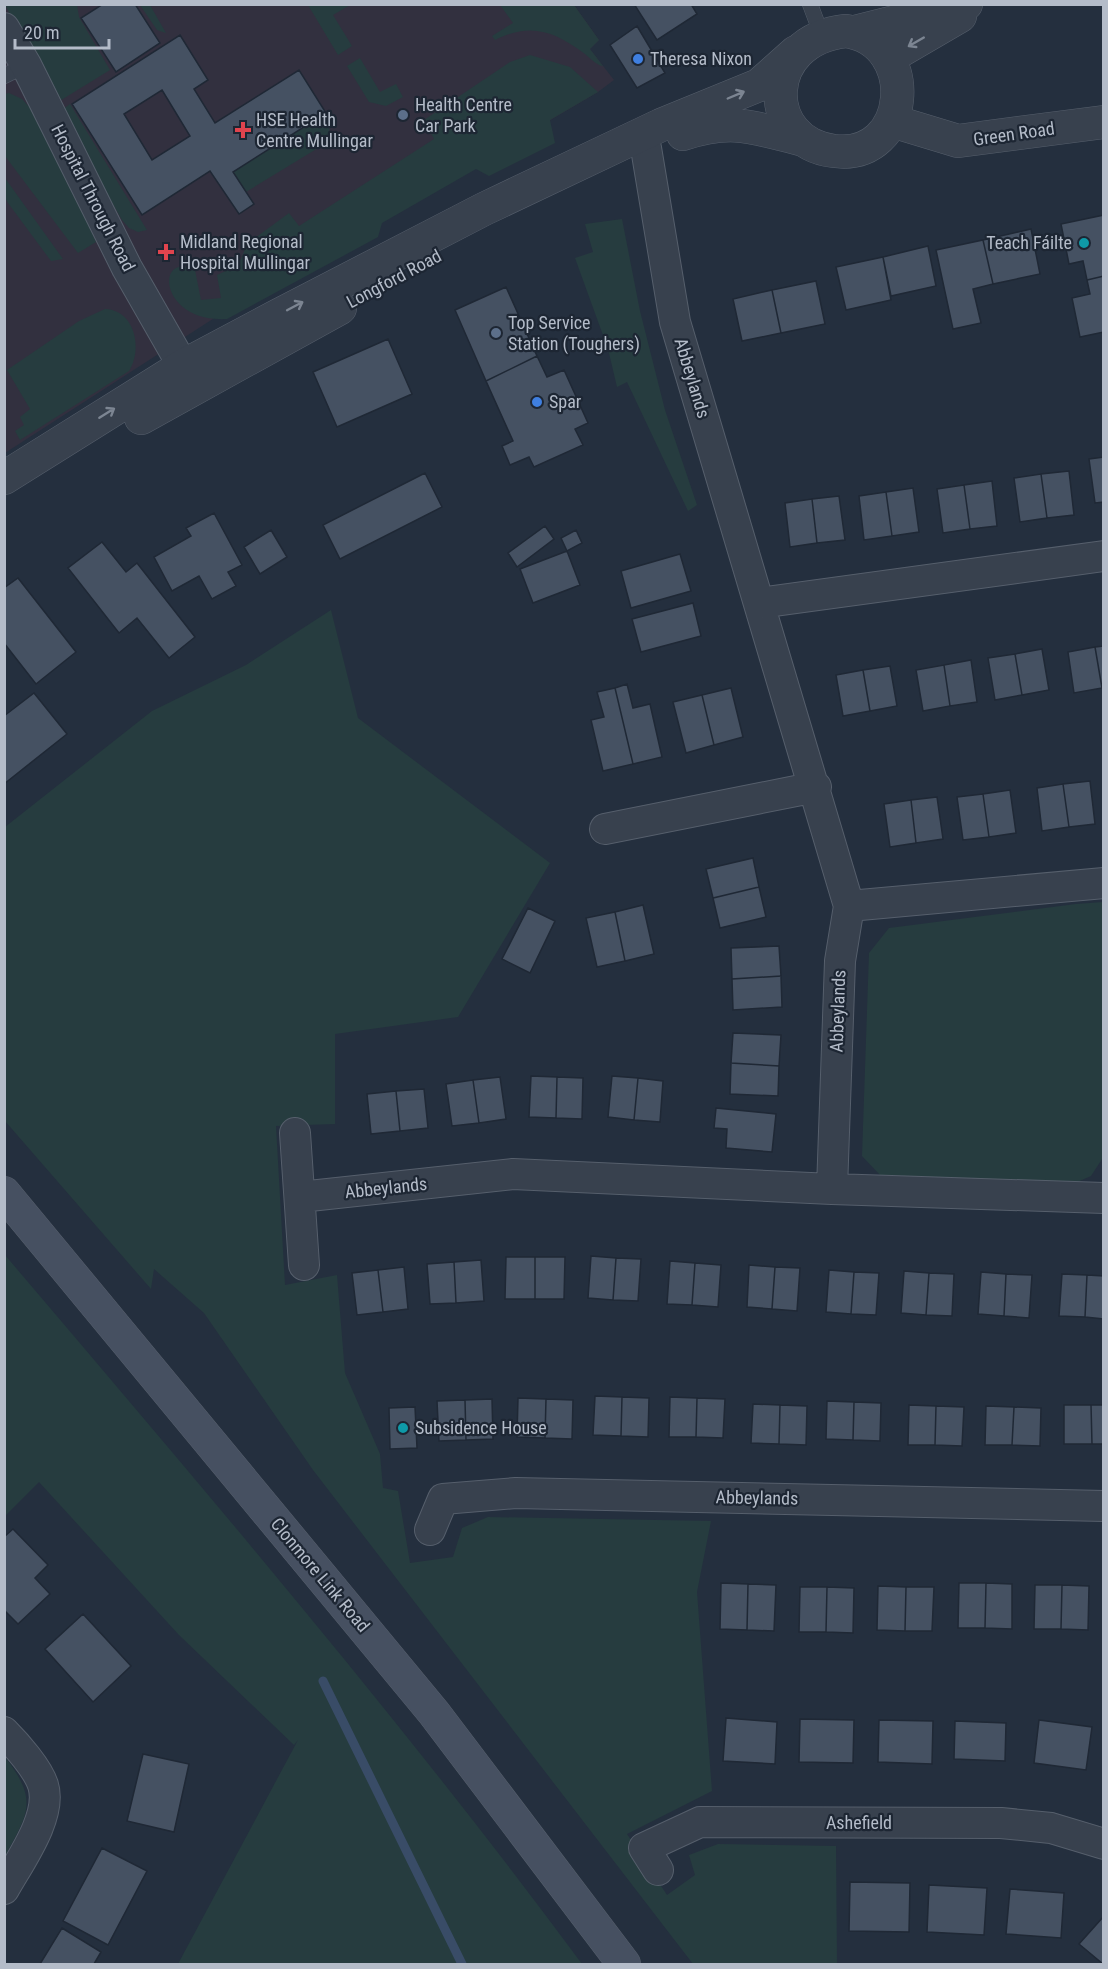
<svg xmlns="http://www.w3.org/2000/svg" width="1108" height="1969" viewBox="0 0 1108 1969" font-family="'Roboto Condensed',sans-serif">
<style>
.medical{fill:#32303f}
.green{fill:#263c3f}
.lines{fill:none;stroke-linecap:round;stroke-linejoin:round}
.stream{stroke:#394c67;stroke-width:9}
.building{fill:#455162;stroke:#1f2835;stroke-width:1.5;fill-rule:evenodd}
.service-casing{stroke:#565f6c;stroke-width:16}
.minor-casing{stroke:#565f6c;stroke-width:32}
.tertiary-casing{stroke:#565f6c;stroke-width:34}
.secondary-casing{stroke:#565f6c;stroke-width:34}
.service{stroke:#38414e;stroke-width:15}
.minor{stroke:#38414e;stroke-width:30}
.tertiary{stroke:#38414e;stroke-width:33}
.secondary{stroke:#465061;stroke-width:33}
.oneway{stroke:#7c8592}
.shop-dot{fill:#3f7fe0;stroke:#1d2633;stroke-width:2}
.service-dot{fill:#5c6f8a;stroke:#1d2633;stroke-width:2}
.health-dot{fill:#e0444e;stroke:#1d2633;stroke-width:2}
.culture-dot{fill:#0f9aa8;stroke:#1d2633;stroke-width:2}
.labels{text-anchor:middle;stroke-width:4.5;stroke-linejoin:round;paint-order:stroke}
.poi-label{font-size:18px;fill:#b4bcc9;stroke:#1d2633;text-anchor:start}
.street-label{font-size:18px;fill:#b4bcc9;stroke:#1d2633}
</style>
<rect width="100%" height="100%" fill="#242f3e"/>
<path class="medical" d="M5,5h569l25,35 -9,9 24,31 -16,12 -379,223 -214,138z"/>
<path class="green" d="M5,5h72l2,12 31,53 -52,32z
M140,5h10l16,28 -9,-3z
M308,5h42l-17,10 19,31 -14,9z
M500,5h74l25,35 -9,9 13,17c-5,0 -12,-7 -18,-12 -31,-23 -54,-32 -90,-14l-3,-4 21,-13z
M530,55l40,12 28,25 -48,28 5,23 -66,33 -13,-7 -94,54 -4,14 -151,82c-69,4 -72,-69 -32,-49l6,30 20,-2 -4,-23 15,-7 9,-9 6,-15 42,-31 10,13 135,-87 -10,-19 86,-58z
M360,58l20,34 16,-8 7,13 -17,9 -17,-4 -22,-36z
M9,93l13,6 11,12 53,104 10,27 -18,11 -73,-97v-62z
M70,104l77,126 -9,2 -9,-4 -7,-8 -63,-108z
M326,113l4,9 -2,20 -82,50 -13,-20z
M5,178l58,81 -12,2 -43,-58 -3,-6z
M622,219l18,92 25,99 32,95 -9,6 -61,-129 -10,5 -9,-38 -33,-91 18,-6 -8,-28z
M105,309c30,1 38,40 24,62l-109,69 -5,-9 9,-6 -4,-8 10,-8 -23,-39 72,-49z
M331,610l27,108 192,145 -92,154 -123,17v90l-59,2 9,159 52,-10 8,98 35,81 3,34 15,3 12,72 43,-6 9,-29 26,-11 223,4 -14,71 15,199 -85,43 40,61 28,-20 -6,-20 29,-11 118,2 1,118h-144l-380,-494 -109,-157 -50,-44 -3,20 -146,-168v-294l147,-116 94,-46z
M1103,902l1,254 -13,20 -16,7 -195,-8 -18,-19 7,-203 20,-25 187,-24z
M5,1255c197,232 396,464 577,709h-404l120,-224 -4,5 -115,-110 -140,-153 -34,34z
M5,1757c33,43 24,55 0,99z"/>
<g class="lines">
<path class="stream" d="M323,1681l139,283"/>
</g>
<path class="building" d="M103,4h32l25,39 -44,29 -35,-54z
M634,4h57l6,10 -40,26z
M637,26l28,47 -28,15 -27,-43z
M180,35l28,45 -14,9 21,34 84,-53 27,43 -93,59 21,32 -15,10 -29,-43 -68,44 -70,-111zM162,90l28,46 -38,24 -28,-46z
M1104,215v61l-17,4 -4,-19 -14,3 -8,-40z
M1031,229l9,45 -47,10 -10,-44z
M983,240l10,44 -20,5 8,34 -28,6 -17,-79z
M928,246l8,40 -45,10 -8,-39z
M883,257l8,43 -45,10 -10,-43z
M1104,276v56l-24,5 -8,-39 18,-4 -3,-14z
M816,281l9,43 -44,9 -9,-43z
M506,287l31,69 -51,25 -31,-71z
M772,290l9,43 -39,8 -9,-42z
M388,339l24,55 -75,33 -24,-55z
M537,356l10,21 17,-7 24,53 -13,6 8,16 -49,22 -5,-10 -19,8 -8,-19 11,-5 -27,-60z
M1104,457v45l-9,1 -6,-44z
M1069,471l5,44 -27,3 -6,-44z
M425,473l17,34 -102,52 -17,-34z
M1041,474l6,44 -27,4 -6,-44z
M992,481l5,45 -27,3 -6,-44z
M964,485l6,44 -27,4 -6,-44z
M913,488l6,44 -27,4 -6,-44z
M886,492l6,44 -28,4 -5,-44z
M839,496l6,44 -28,3 -5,-44z
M812,499l5,44 -27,4 -5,-44z
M214,513l28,52 -14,7 8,14 -24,13 -13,-23 -27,15 -18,-34 37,-21 -5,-8z
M545,526l9,13 -37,28 -9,-14z
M271,530l16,27 -27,17 -16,-27z
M576,530l6,13 -15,8 -6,-13z
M102,542l24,30 11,-9 58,74 -26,21 -32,-40 -18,15 -51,-65z
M567,551l13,34 -47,18 -13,-34z
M680,554l11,37 -60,17 -10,-37z
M18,578l58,74 -40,32 -32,-41v-55z
M693,603l8,33 -60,16 -9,-33z
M1104,646v42h-2l-7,-41z
M1095,647l7,41 -28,5 -6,-41z
M1042,649l7,41 -27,5 -7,-41z
M1015,654l7,41 -27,5 -7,-42z
M971,660l6,42 -27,4 -6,-41z
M944,665l6,41 -27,5 -7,-41z
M890,666l7,40 -27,5 -7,-41z
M863,670l7,41 -27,5 -7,-41z
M627,684l6,24 17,-4 12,53 -29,7 -18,-76z
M615,688l18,76 -30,7 -12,-51 13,-3 -7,-25z
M731,688l12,49 -29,8 -12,-50z
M34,693l33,41 -63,50v-68z
M702,695l12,50 -28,8 -13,-51z
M1090,781l5,43 -26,3 -6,-43z
M1063,784l6,43 -27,4 -5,-43z
M1010,790l6,43 -27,4 -6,-43z
M983,794l6,43 -26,3 -6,-43z
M937,797l6,42 -27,4 -5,-43z
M911,800l5,43 -26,4 -6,-43z
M753,858l6,29 -46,11 -7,-29z
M759,887l7,30 -46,11 -7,-30z
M643,905l11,49 -29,7 -10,-49z
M528,908l27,13 -25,52 -28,-14z
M615,912l10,49 -28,6 -11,-49z
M779,946l2,30 -49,3 -1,-31z
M781,976l1,31 -49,3 -1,-31z
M733,1033l48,2 -2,31 -48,-3z
M731,1063l48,3 -1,30 -48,-2z
M531,1076l26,1 -1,41 -27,-1z
M612,1076l26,2 -4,42 -26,-3z
M500,1077l6,42 -27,4 -6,-43z
M557,1077l26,1 -1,41 -26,-1z
M638,1078l25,3 -3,41 -26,-2z
M473,1080l6,43 -27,3 -6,-42z
M424,1089l4,39 -28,3 -4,-40z
M396,1091l4,40 -29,3 -4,-40z
M716,1108l60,6 -4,38 -46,-4 1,-19 -13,-1z
M591,1256l25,2 -3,42 -25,-2z
M506,1257h29v42h-30z
M535,1257h30l-1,42h-29z
M616,1258l25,1 -3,42 -25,-1z
M481,1260l3,41 -28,2 -2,-41z
M670,1261l25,2 -3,42 -25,-1z
M454,1262l2,41 -26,1 -3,-40z
M695,1263l26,2 -3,42 -26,-2z
M749,1265l26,2 -3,42 -25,-2z
M404,1267l4,42 -25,3 -5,-42z
M775,1267l25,1 -3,43 -25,-2z
M378,1270l5,42 -26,3 -5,-42z
M829,1270l25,2 -3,42 -25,-2z
M904,1271l25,2 -3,42 -25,-2z
M854,1272l25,1 -3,42 -25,-1z
M981,1272l25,2 -2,42 -26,-2z
M929,1273l25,1 -2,42 -26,-1z
M1006,1274l26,1 -3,43 -25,-2z
M1062,1274l25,1 -2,42 -26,-1z
M1087,1275l17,1v43l-19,-2z
M595,1396l27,1 -1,39 -28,-1z
M622,1397l27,1 -1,39 -27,-1z
M670,1397l27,1 -1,39h-27z
M518,1398l28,1 -1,39 -28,-1z
M697,1398l28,1 -2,39 -27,-1z
M492,1399l1,40 -27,1 -1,-40z
M546,1399l27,1 -1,39 -27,-1z
M465,1400l1,40 -27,1 -2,-40z
M827,1401l27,1 -1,38 -27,-1z
M854,1402l27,1 -1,38 -27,-1z
M753,1404l27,1 -1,39 -28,-1z
M780,1405l27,1 -1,39 -27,-1z
M909,1405l27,1 -1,39h-27z
M1064,1405h27l1,39h-28z
M1091,1405h13v39h-12z
M936,1406l28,1 -2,39 -27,-1z
M986,1406l28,1 -2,38h-27z
M415,1407l2,41 -27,1 -1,-41z
M1014,1407l27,1 -1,38 -28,-1z
M13,1529l35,36 -13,13 15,16 -32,30 -14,-14v-73z
M721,1583l27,1 -1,46 -27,-1z
M959,1583h27l-1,45h-27z
M986,1583l26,1v45l-27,-1z
M748,1584l28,1 -2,46 -27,-1z
M1035,1585h27l-1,44h-27z
M1062,1585l27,1 -1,44 -27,-1z
M878,1586l28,1 -1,44 -28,-1z
M800,1587h27l-1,45h-27z
M827,1587l27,1 -1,45 -27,-1z
M906,1587h28l-2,44h-27z
M83,1614l48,52 -38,36 -48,-53z
M726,1718l51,4 -2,42 -52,-3z
M800,1719l54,1 -1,43 -54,-1z
M879,1720l54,1 -1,43 -54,-2z
M1039,1720l53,7 -6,43 -52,-7z
M955,1721l51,2 -1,38 -51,-2z
M143,1754l46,10 -15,68 -47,-11z
M102,1848l45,23 -39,74 -45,-24z
M850,1882l60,1 -1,49 -60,-1z
M929,1885l58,3 -3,47 -57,-3z
M1010,1889l54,4 -3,45 -55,-4z
M1104,1916v48h-1l-24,-20z
M62,1928l39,24 -7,12h-54z"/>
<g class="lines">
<g class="service-casing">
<path id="service" d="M810,4l12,32
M4,76l22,-11"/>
</g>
<g class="minor-casing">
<path id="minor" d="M4,28l22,37 101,203 56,98
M646,148l29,174 174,584 255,-23
M760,603l344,-47
M605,829l211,-42
M295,1133l9,132
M832,1189l272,9
M300,1197l213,-23 319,15 8,-228 9,-55
M430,1530l13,-31 73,-6 588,13
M4,1732c12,12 34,37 39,53 10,31 -24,77 -39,104
M658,1870l-14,-22 56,-26 301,1 50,5 53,16"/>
</g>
<g class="tertiary-casing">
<path id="tertiary" d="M846,31c75,11 65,130 -12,120 -73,-9 -73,-111 12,-120z
M855,32l111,-28
M888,58l72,-42
M892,121l66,20 146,-19
M683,134c50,-17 72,-6 121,6
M141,418l199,-110
M4,478l179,-112 94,-50 207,-107 177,-84 98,-40 37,-33"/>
</g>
<g class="secondary-casing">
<path id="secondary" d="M4,1193l430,520 190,251"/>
</g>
<use href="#service" class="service"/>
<use href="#minor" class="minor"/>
<use href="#tertiary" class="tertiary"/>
<use href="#secondary" class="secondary"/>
</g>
<defs><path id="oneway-shaft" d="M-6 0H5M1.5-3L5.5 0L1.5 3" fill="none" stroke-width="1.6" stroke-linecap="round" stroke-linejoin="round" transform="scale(1.5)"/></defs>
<g class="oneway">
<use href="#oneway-shaft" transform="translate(916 42) rotate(150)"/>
<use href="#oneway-shaft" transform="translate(736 95) rotate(-23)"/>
<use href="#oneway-shaft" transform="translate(295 306) rotate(-28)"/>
<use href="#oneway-shaft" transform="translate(107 413) rotate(-32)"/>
</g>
<g class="shop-dot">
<circle cx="638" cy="59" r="6"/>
<circle cx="537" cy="402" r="6"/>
</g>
<g class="service-dot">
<circle cx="403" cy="115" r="6"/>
<circle cx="496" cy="333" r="6"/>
</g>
<g class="health-dot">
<path d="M240 121h6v6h6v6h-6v6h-6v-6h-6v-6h6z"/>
<path d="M163 243h6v6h6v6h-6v6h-6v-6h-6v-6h6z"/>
</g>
<g class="culture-dot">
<circle cx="1084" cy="243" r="6"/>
<circle cx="403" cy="1428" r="6"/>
</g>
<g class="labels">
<g class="poi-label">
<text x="650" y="65">Theresa Nixon</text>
<text x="415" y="111">Health Centre<tspan x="415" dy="21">Car Park</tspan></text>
<text x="256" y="126">HSE Health<tspan x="256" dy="21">Centre Mullingar</tspan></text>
<text x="180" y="248">Midland Regional<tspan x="180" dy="21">Hospital Mullingar</tspan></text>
<text x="1072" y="249" text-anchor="end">Teach Fáilte</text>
<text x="508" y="329">Top Service<tspan x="508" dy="21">Station (Toughers)</tspan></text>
<text x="549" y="408">Spar</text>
<text x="415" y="1434">Subsidence House</text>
</g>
<g class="street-label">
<text transform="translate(1014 134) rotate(-8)" y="6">Green Road</text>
<text transform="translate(93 198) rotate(63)" y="6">Hospital Through Road</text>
<text transform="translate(394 279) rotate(-28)" y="6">Longford Road</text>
<text transform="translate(692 378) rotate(73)" y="6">Abbeylands</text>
<text transform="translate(838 1011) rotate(-88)" y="6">Abbeylands</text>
<text transform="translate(386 1188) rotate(-6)" y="6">Abbeylands</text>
<text transform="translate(757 1498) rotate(1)" y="6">Abbeylands</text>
<text transform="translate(320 1575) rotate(50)" y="6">Clonmore Link Road</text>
<text x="859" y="1829">Ashefield</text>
</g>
</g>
<rect width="1108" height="1969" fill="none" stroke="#b4bcc9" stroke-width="12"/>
<path d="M15 39v9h94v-9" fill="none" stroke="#b4bcc9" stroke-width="3"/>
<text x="24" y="39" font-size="18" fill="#b4bcc9" stroke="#1d2633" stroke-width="4.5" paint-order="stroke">20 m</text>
</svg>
